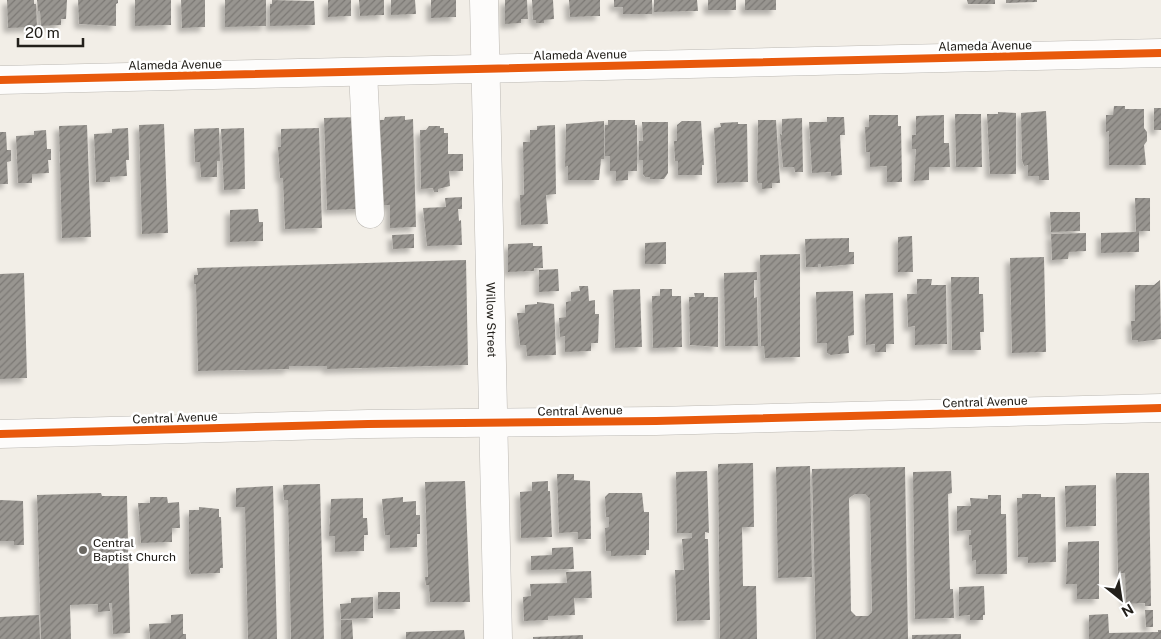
<svg xmlns="http://www.w3.org/2000/svg" width="1161" height="639" viewBox="0 0 1161 639" font-family="'Public Sans',sans-serif">
<style>
.building{fill:url(#building-hatch);fill-rule:evenodd;filter:url(#shadow)}
.lines{fill:none;stroke-linecap:round;stroke-linejoin:round}
.minor-casing{stroke:#bcb9b4;stroke-width:29}
.minor{stroke:#fdfcfb;stroke-width:28}
.cycleway-casing{stroke:#fff;stroke-width:11}
.cycleway{stroke:#e8590c;stroke-width:8}
.poi-dot{fill:#6b6862;stroke:#fff;stroke-width:2}
.labels{text-anchor:middle;stroke-width:5;stroke-linejoin:round;paint-order:stroke}
.street-label{font-size:12px;fill:#23201b;stroke:#fff}
.poi-label{font-size:12px;fill:#23201b;stroke:#fff;text-anchor:start}
</style>
<defs>
<pattern id="building-hatch" width="6" height="6" patternUnits="userSpaceOnUse" patternTransform="scale(1.25)"><rect width="6" height="6" fill="#989590"/><path d="M-1 1l2-2M0 6l6-6M5 7l2-2" fill="none" stroke="#7c7975"/></pattern>
<filter id="shadow"><feDropShadow dx="-4.5" dy="4.5" stdDeviation="2.5" flood-color="#0004"/></filter>
</defs>
<rect width="100%" height="100%" fill="#f2eee7"/>
<path class="building" d="M7,0h27v4h2l1,23 -29,1z
M37,0h30l-1,19h-5v6l-20,1 -1,-15h-2z
M78,0h40v3l-2,1v22l-37,-2z
M135,0h36v25l-36,1z
M181,0h24v27l-23,1z
M225,0h41v26l-41,1z
M272,0l42,1 1,24 -45,1v-22h2z
M328,0h23v16l-23,1z
M359,0h25v15l-24,1z
M391,0h24l1,14 -25,1z
M431,0h25v17l-25,1z
M505,0h22l1,19h-7v4l-16,1z
M532,0h21l1,19 -10,1v3h-8v-3h-3z
M569,0h31v16l-30,1z
M614,0h38v14h-29v-7h-9z
M654,0h43l1,11 -44,1z
M708,0h28v10h-28z
M745,0h31v10h-31z
M967,0h28v4h-27z
M1006,0h31v2l-31,1z
M1114,106h11v3h19v19l3,4v9l-3,4 2,20h-37v-34l-3,1v-17h7z
M1154,108h7v22h-7z
M1046,111l3,69h-10v-4h-11v-11l-4,1 -2,-6 -1,-47z
M998,112l18,1v61h-26l-3,-60h11z
M955,114h26l1,53h-26z
M869,115h29v11h3l1,56h-15v-16l-17,1v-15h-4l-1,-25h4z
M944,115v28h5l1,24h-21v13l-15,1 2,-32h-4v-14h4v-19z
M405,116v4l8,-1 3,108 -26,1v-23h-11l-2,-85h7l1,-3z
M360,117l3,92 -36,1 -3,-92z
M827,117h17l1,18h-5l2,40 -11,1v-4l-19,1 -3,-51h18z
M802,118l1,54h-8l-1,-5h-11l-3,-33 2,1v-16z
M608,120h27v5h2v46h-9v9l-12,1v-10h-6v-15h-5v-31h3z
M758,120h18l4,63h-8v5l-10,1v-6h-4l-1,-5z
M604,121v38h-3l-2,21h-31v-14l-3,1 1,-43z
M682,121h19l3,44h-2v10h-24v-14h-3l-1,-20h3v-16z
M642,122h26v51l-4,6h-14v-2h-5l-2,-3v-14h-4v-19h4z
M738,122v2h9l1,58 -31,1 -3,-55 7,-1 -1,-4z
M164,124l4,109 -26,1 -3,-109z
M87,125l4,112 -29,1 -3,-112z
M555,125l1,69 -10,1 2,29 -27,1 -1,-30h4l-1,-53h7v-12h7v-4z
M429,126h11v2h4v5h4v21h15v17h-14l1,15 -12,3v3h-4l-1,-4 -12,1 -1,-59h6z
M128,128l1,32h-3l1,16 -17,1v5h-14l-2,-48 18,-1v-4z
M219,128l1,33h-3v16h-16l-1,-15h-5l-1,-33z
M244,128l1,61 -21,1 -3,-61z
M319,128l3,100 -37,1 -2,-51h-3l-2,-31h3v-18z
M46,130l1,19h4v11h-3l1,13 -17,1v9h-14l-2,-47 18,-1v-4z
M0,132h6l1,18h4v11l-4,1 1,22h-8z
M462,197v12h-4l1,12 2,-1 1,25 -35,1 -4,-38 23,-1 -1,-9z
M1135,198h15v33h-11v21l-38,1v-20l35,-1z
M258,209l1,13h4v19l-33,1v-32z
M1050,212h30v19l-29,1z
M1086,233v18l-17,1 -1,7 -16,1 -1,-26z
M414,234v14l-21,1 -1,-14z
M912,236l1,36h-15v-35z
M849,238v14h5v12l-33,3v-3h-3v3h-12l-1,-28z
M666,242v22h-21v-21z
M533,243v3h9l1,22h-9v3l-26,1v-28z
M800,254v103l-35,1 -1,-12h-3l-1,-91z
M1044,257l2,95 -34,1 -2,-95z
M466,260l2,105 -141,4v-3h-38v3l-91,2 -2,-87h-2v-9h4l-1,-7z
M558,269l1,22 -20,1v-22z
M757,272v8h-3v18l3,-1 1,49h-33l-1,-73z
M24,273l3,105 -27,1v-105z
M951,277h28v17h4l1,38h-4l1,18h-29z
M917,279h15l-1,6h15l1,59 -32,1v-19l-7,1 -1,-33h10z
M1160,280l1,59 -23,3v-2h-6l-1,-19h4v-36h19z
M579,286h9l1,15 6,-1v14h4l-1,29h-7v8l-26,1v-16l-5,1 -1,-19 7,-1v-15l5,-1v-9l9,-1z
M640,289l2,58 -27,1 -2,-58z
M660,289h12v7h9l1,51 -29,1 -1,-52h8z
M853,291l1,44 -6,1 1,17 -18,2 -4,-2v-10h-10l-1,-51z
M694,293h10v4h14v50l-28,-2 -1,-48h6z
M893,293l1,51h-8v8h-11v-8l-9,1 -1,-51z
M537,302l17,2 2,51 -29,1 -1,-11h-6l-3,-32h8v-8l12,-1z
M753,463l1,64h-12l1,59h13l1,53h-37l-2,-175z
M810,466l2,111 -34,1 -2,-111z
M905,467l3,172h-92l-4,-170zM855,494h10l5,5 2,113 -4,4h-12l-5,-5 -2,-113z
M707,471l2,62 -4,-1v7h3l2,81 -33,1 -2,-51h9l-2,-31 10,-1v-5h-15l-1,-61z
M951,471l1,22 -4,1 2,95h3l1,29 -39,1 -2,-147z
M1116,473h33l2,133h-6v-3l-19,1 -1,-31h-7z
M557,474h17v6l16,1 1,58h-13v-7l-19,1z
M465,481l5,121h-40l-1,-17h-3l-1,-8h3l-3,-95z
M548,481v10h2l2,46 -31,1 -1,-46 12,-1v-9z
M320,484l4,155h-33l-3,-139h-4l-1,-15z
M1096,485v41l-30,1 -1,-41z
M273,486l4,153h-29l-3,-132h-9v-19z
M101,493l1,3h25l3,137 -17,1 -1,-31h-3l1,8 -12,1v-8l-28,1 1,34h-30l-4,-144z
M632,493h10l2,19h5v38h-3v5l-35,1v-5h-5l-1,-23 4,-1v-10h-3l-1,-20 4,-4z
M1022,494h19v3h14l1,65 -28,1v-6h-10l-1,-59h5z
M988,495h13v19h5l1,60h-31v-14l-4,1v-16h-3v-10h2v-5l-14,1v-25h14l-1,-8 18,1z
M150,497h17l1,6 11,-1 1,26h-8v14l-31,1 -3,-40h12z
M403,497v5l13,-1v14h4v19h-3v13l-27,1v-13h-5l-3,-36z
M363,498v20h4l1,17h-4v16l-29,1v-16h-6l2,-37z
M0,500l23,1 1,44h-10v-4h-14z
M199,507l20,2v8h2l2,51h-3v5l-29,1 -2,-5v-59h10z
M1099,541v58h-22v-15h-11l2,-42z
M573,547l1,22 -43,1v-14l21,-1v-7z
M591,571l1,27h-18l1,17 -27,1v4l-24,1 -1,-24 8,-1 -1,-12 37,-1 -1,-11z
M984,586l1,29h-2v5h-13v-5l-11,1v-29z
M378,592h22v17h-22z
M373,597v21l-32,1 -1,-15 11,-1v-5z
M1145,610h8v17h-7z
M183,614v20h3v5h-36l-1,-15 22,-1v-8z
M1108,614l1,19 49,-1v-2h3v9h-72v-24z
M39,615l1,24h-40v-22z
M341,620h11l1,19h-12z
M464,630l1,9h-59v-7z
M961,634v5h-49v-4z
M583,635v4h-50v-2z"/>
<g class="lines">
<g class="minor-casing">
<g id="minor">
<path id="s1" d="M484,0l14,639"/>
<path d="M363,72l7,142"/>
<path d="M0,80l1161,-27"/>
<path d="M0,434l368,-10 288,-3 505,-13"/>
</g>
</g>
<use href="#minor" class="minor"/>
<g class="cycleway-casing">
<path id="cycleway" d="M0,80l1161,-27
M0,434l368,-10 288,-3 505,-13"/>
</g>
<use href="#cycleway" class="cycleway"/>
</g>
<circle class="poi-dot" cx="83" cy="550" r="5"/>
<g class="labels">
<g class="street-label">
<text transform="translate(985 46) rotate(-1)" y="4">Alameda Avenue</text>
<text transform="translate(580 55) rotate(-1)" y="4">Alameda Avenue</text>
<text transform="translate(175 65) rotate(-1)" y="4">Alameda Avenue</text>
<text dy="4" stroke="none"><textPath href="#s1" startOffset="320">Willow Street</textPath></text>
<text transform="translate(985 402) rotate(-2)" y="4">Central Avenue</text>
<text transform="translate(580 411) rotate(-1)" y="4">Central Avenue</text>
<text transform="translate(175 418) rotate(-2)" y="4">Central Avenue</text>
</g>
<g class="poi-label">
<text x="93" y="547">Central<tspan x="93" dy="14">Baptist Church</tspan></text>
</g>
</g>
<g transform="translate(1121 599) rotate(150)" stroke="#ffffff" stroke-width="4" paint-order="stroke">
<path d="M0-4L9 19L0 12L-9 19Z" fill="#23201b"/>
<text y="-8" font-size="14" font-weight="bold" text-anchor="middle" fill="#23201b">N</text>
</g>
<path d="M18 38v8h65v-8" fill="none" stroke="#23201b" stroke-width="2.5"/>
<text x="25" y="38" font-size="15" fill="#23201b" stroke="#ffffff" stroke-width="4" paint-order="stroke">20 m</text>
</svg>
